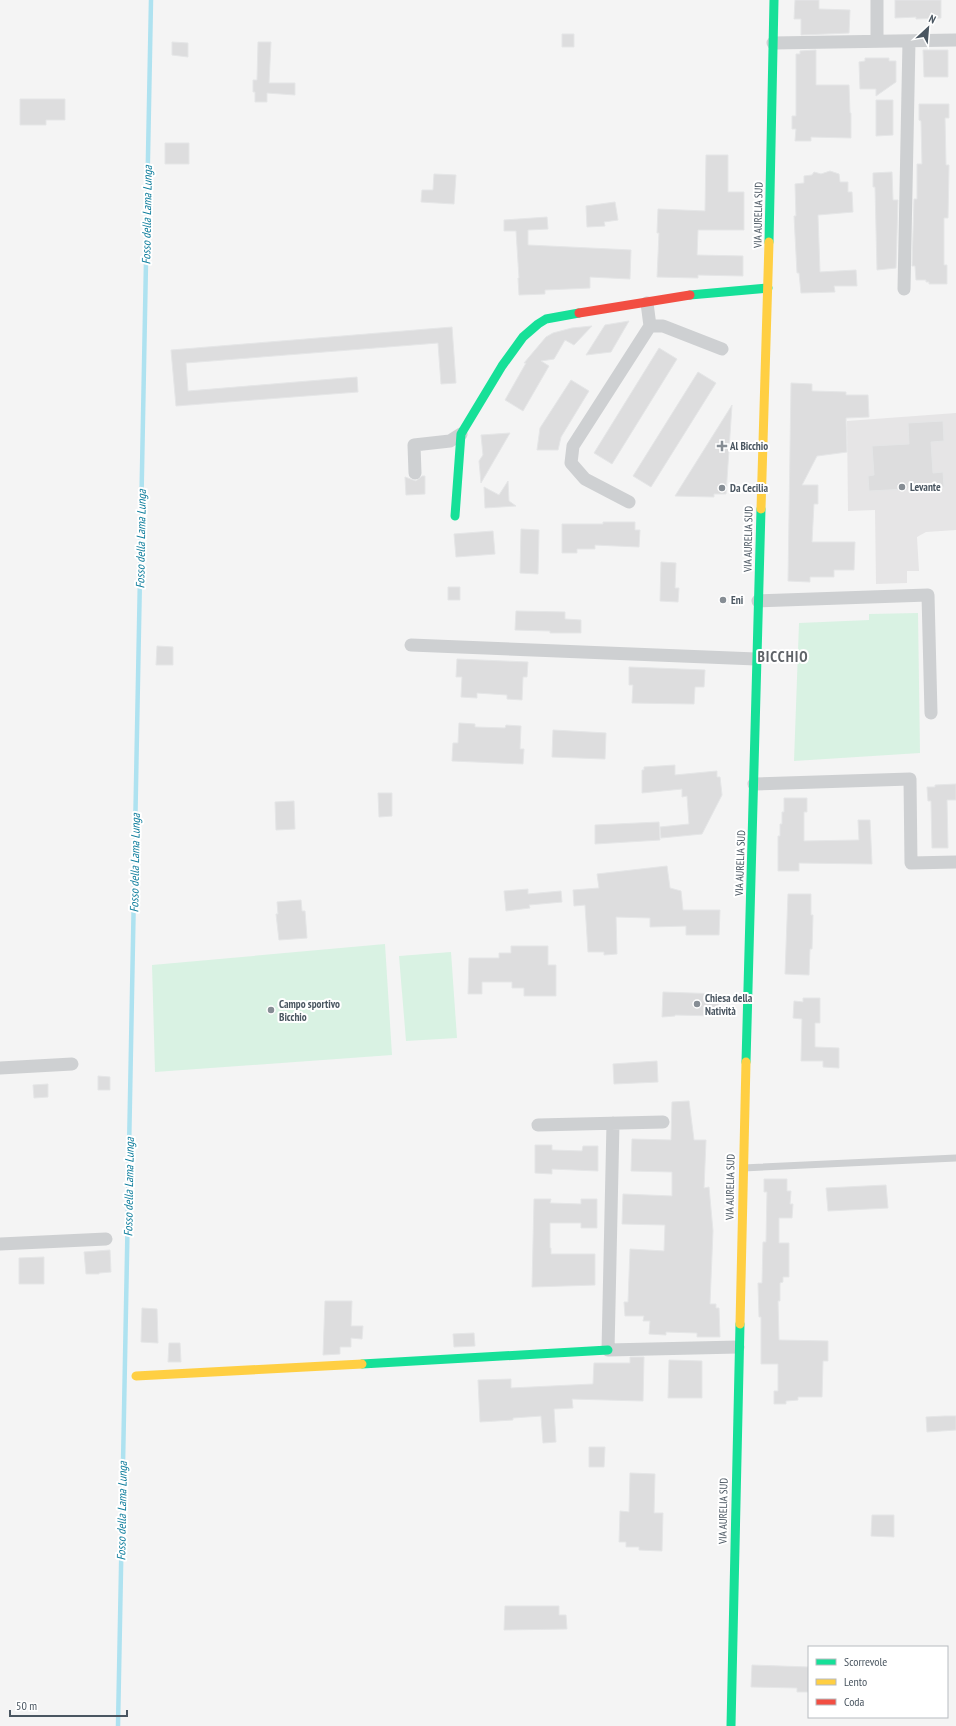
<svg xmlns="http://www.w3.org/2000/svg" width="956" height="1726" viewBox="0 0 956 1726" font-family="'PT Sans Narrow',sans-serif">
<style>
.education{fill:#e6e5e6}
.green{fill:#d9f2e3}
.lines{fill:none;stroke-linecap:round;stroke-linejoin:round}
.stream{stroke:#aee2f0;stroke-width:4.5}
.building{fill:#ddddde;stroke:#e5e6e7}
.lane{stroke:#ced0d2;stroke-width:7}
.street{stroke:#ced0d2;stroke-width:13}
.fast{stroke:#16e098;stroke-width:9}
.slow{stroke:#ffcf43;stroke-width:9}
.jam{stroke:#f24e42;stroke-width:9}
.poi-dot{fill:#868d94;stroke:#fff;stroke-width:1.5}
.labels{text-anchor:middle;stroke-width:4;stroke-linejoin:round;paint-order:stroke}
.street-label{font-size:11px;fill:#4a5661;stroke:#fff}
.poi-label{font-size:11px;font-weight:bold;fill:#4a5661;stroke:#fff;text-anchor:start}
.water-label{font-size:12px;font-style:italic;fill:#0c7c9b;stroke:#fff}
.district-label{font-size:15px;font-weight:bold;letter-spacing:1px;fill:#5f6368;stroke:#fff}
</style>
<rect width="100%" height="100%" fill="#f4f4f4"/>
<path class="education" d="M956,413v117l-30,2 -9,5 2,34h-12v12l-31,1 -1,-74 -27,1 -1,-90z"/>
<path class="green" d="M918,613l2,140 -126,8 5,-138 70,-3v-6z
M385,944l7,111 -237,17 -3,-107z
M451,952l6,86 -51,3 -7,-85z"/>
<g class="lines">
<path class="stream" d="M118,1726l33,-1726"/>
</g>
<path class="building" d="M795,0h24v9l31,1 -1,23 -48,2v-16h-7z
M895,0h46v18l-25,1v-2l-21,1z
M562,34h12v13h-12z
M172,42l16,1v14l-16,-2z
M258,42h13l-2,41h26v12l-28,-2v9h-12v-10h-2v-12h4z
M816,50v35h33l1,28h1v25l-40,-1v4h-16l1,-12h-4v-13h4v-62h4v-3z
M923,50h25v27h-24z
M865,58h24v3h7v21l-20,14v-7h-16l-1,-27 6,-1z
M20,99h45v21h-19v5h-26z
M876,100h17v35l-17,1z
M919,104h30v14h-4l1,47h3l-1,53h-4v47h3v19h-18v-2h-3v-2h-10l-1,-14h-3l2,-67h3v-35h5l-1,-43 -2,-1z
M165,143h24v21h-24z
M706,155h22v37h16v38h-46l-1,25 46,1v20l-45,-1v3l-41,-1 2,-44h-2l1,-24 47,2z
M830,171l9,3 1,8h8v10h4l1,20 -35,3 2,57 36,-2 1,16h-23l1,6 -34,1 -2,-20h-2l-3,-57h2l-1,-32 9,-1v-7l8,-1 2,-3 7,2z
M892,172l1,28h5l-2,68 -19,2 -2,-83h-2v-14z
M434,174l22,1 -2,29 -33,-2 1,-12h11z
M615,202l3,18 -14,2 1,4 -18,1 -1,-21z
M547,217l1,12 -20,1v15l103,5 -1,29 -40,-2v11l-45,2v4l-26,1 -1,-17h1l-3,-47h-12v-11z
M629,321l-18,31 -25,3 19,-30z
M592,326l-18,19 -9,-5 -11,19 -13,2 8,5 -26,45 -18,-11 21,-37h-2l22,-26 7,-4 19,-5z
M452,327l4,56 -15,1 -3,-41 -252,20 2,28 169,-14 1,15 -182,14 -5,-56z
M659,348l18,11 -65,105 -18,-11z
M698,372l18,11 -65,104 -18,-11z
M571,380l18,11 -28,46 -3,13h-21l3,-22z
M791,383l21,1v7l34,1v3h22l1,22 -23,1 1,34 -30,4 -15,29h16v19h-4l-2,38h43l-1,28h-20v7h-24v5l-22,-1z
M732,405l-6,89h-12v3l-39,-1z
M943,421l1,20 -13,1 2,31 10,-1 1,15 -75,4 -1,-15 6,-1 -2,-29 37,-2 -1,-21z
M510,433l-29,50 -2,-22 4,-6 -2,-20z
M422,476h3v18l-19,1 -1,-18 11,4z
M508,481l1,20 7,5 -31,2 -1,-21 15,8z
M603,522h32v8h5l-1,17 -44,-2v4h-18v4h-15v-29h41z
M521,529l18,1 -1,44 -18,-1z
M493,531l2,23 -39,3 -2,-23z
M661,562l15,1 -1,25h4l-1,14 -18,-1z
M448,587h12v13h-12z
M516,611l49,1v7l16,1v13h-31v-2l-35,-1z
M157,646l16,1v18h-17z
M457,659l71,3 -1,15h-4l-1,23 -15,-1v-4l-30,-2v5l-16,-1 1,-20h-6z
M629,667l76,3 -1,17h-9l-1,17 -62,-1 1,-18h-4z
M459,723l16,1v3l30,1 1,-3 15,1 -1,23h4l-1,15 -71,-3 1,-18h5z
M553,730l53,3 -1,26 -53,-2z
M675,765v10l42,-4v6h3l2,18 -20,39 -41,4 -1,-11 29,-3 -2,-28 -5,1v-8l-40,4v-23h2v-3z
M956,784v16h-9l1,48h-16l-1,-47h-3l-1,-14h8v-2z
M378,793h14v23l-13,1z
M784,798h23v14h-3v29l55,-1 -1,-20h12l2,44 -73,-1v8h-21v-35h2v-12h2v-12h2z
M294,801l1,28 -19,1 -1,-28z
M659,822l1,18 -65,4v-19z
M667,866l3,22 11,3 2,19h37l-1,25h-33v-9l-36,1v-9l-34,-1 1,37 -13,1v-3h-16l-3,-47 -11,1 -1,-16 26,-2 -2,-14z
M528,889v5l33,-3 1,11 -33,3 1,3 -24,3 -2,-20z
M788,894h23v21h2l-1,34h-2l-1,26 -24,-1z
M301,900l1,11h3l2,27 -28,2 -3,-26h2l-1,-12z
M511,946h37v19h8v31h-32v-8h-12v-6h-30v12h-14l1,-36h30v-5h12z
M663,992l56,2 -1,22 -43,-1v1l-13,1z
M803,998h17v25h-5v24l24,1v20l-16,-1v-6h-22l1,-42 -9,-1 1,-17 9,1z
M657,1061l1,21 -44,2 -1,-20z
M98,1076l12,1v13h-12z
M48,1084v13l-14,1 -1,-13z
M689,1101l5,39h12l-2,48 5,-1 4,44 -3,73h6v4h3l1,29h-23v-4l-31,-1v3l-17,-1 1,-13h-7l1,-5h-19l-1,-14h4l2,-53 34,2 1,-26 -43,-1 1,-30 49,2v-24l-41,-1 1,-32 39,1 1,-38z
M535,1145h17v5l30,1 1,-5h15v25l-46,-2v5l-17,-1z
M764,1179h23v12h4l-1,13h3l-1,14h-13v25h10v34h-6v5l-3,1v18h-2l1,39 49,1v20h-5l-1,36h-24v3l-12,1v3h-12v-13h4v-27h-17v-47h-2l-1,-34h4l1,-41h3l1,-50h-3z
M886,1185l2,23 -60,3 -2,-23z
M534,1199h17l-1,4 31,1v-5h16v29h-16v-5h-31v25h1v6h44v31l-63,2z
M110,1250l1,22 -12,1v1h-13l-2,-22z
M44,1257v27h-25v-26z
M325,1301h27l-1,25h12l-1,13 -11,-1v9h-11v7l-17,1z
M142,1308l15,1 1,34 -17,-1z
M474,1333l1,13 -21,1 -1,-13z
M169,1343h11l1,19h-13z
M630,1357h14l-1,44 -71,-2 1,9 -19,1 2,33 -13,1 -2,-27 -28,2v2l-33,2 -2,-42 33,-1v9l82,-4 1,-21h36z
M669,1360l33,1v37h-34z
M945,1416h11v14l-29,2 -1,-15z
M589,1447h16l-1,20h-15z
M630,1473l25,1 -1,39h9l-1,38 -23,-1v-3h-13v-5h-7l1,-31 9,1z
M872,1515h22v22l-23,-1z
M505,1606h54v9h7l1,14 -63,1z
M752,1665l57,2v25h-12v-4l-46,-1z"/>
<g class="lines">
<path class="lane" d="M743,1168l213,-10"/>
<path class="street" d="M877,41v-41
M773,43l183,-3
M904,289l5,-248
M650,326h13l59,23
M415,473l-1,-28 36,-4 11,-7
M629,502l-44,-23 -14,-16 2,-17 77,-120 -3,-23
M758,601l170,-6 3,118
M411,645l345,14
M754,784l156,-5 1,84 45,-1
M0,1068l72,-4
M613,1123l-5,227 130,-3
M538,1125l125,-3
M0,1244l106,-5"/>
<path class="fast" d="M769,242l5,-242
M690,295l78,-7
M455,516l6,-82 41,-68 21,-29 15,-13 8,-5 33,-6
M746,1062l15,-553
M362,1364l246,-14
M731,1726l9,-402"/>
<path class="slow" d="M761,509l8,-267
M740,1324l6,-262
M136,1376l226,-12"/>
<path class="jam" d="M579,313l111,-18"/>
</g>
<g class="poi-dot">
<path d="M720 440h4v4h4v4h-4v4h-4v-4h-4v-4h4z"/>
<circle cx="902" cy="487" r="4"/>
<circle cx="722" cy="488" r="4"/>
<circle cx="723" cy="600" r="4"/>
<circle cx="697" cy="1004" r="4"/>
<circle cx="271" cy="1010" r="4"/>
</g>
<g class="labels">
<g class="street-label">
<text transform="translate(758 215) rotate(-89)" y="4">VIA AURELIA SUD</text>
<text transform="translate(748 539) rotate(-89)" y="4">VIA AURELIA SUD</text>
<text transform="translate(740 863) rotate(-88)" y="4">VIA AURELIA SUD</text>
<text transform="translate(730 1187) rotate(-89)" y="4">VIA AURELIA SUD</text>
<text transform="translate(723 1511) rotate(-89)" y="4">VIA AURELIA SUD</text>
</g>
<g class="poi-label">
<text x="730" y="450">Al Bicchio</text>
<text x="910" y="491">Levante</text>
<text x="730" y="492">Da Cecilia</text>
<text x="731" y="604">Eni</text>
<text x="705" y="1002">Chiesa della<tspan x="705" dy="13">Natività</tspan></text>
<text x="279" y="1008">Campo sportivo<tspan x="279" dy="13">Bicchio</tspan></text>
</g>
<g class="water-label">
<text transform="translate(147 215) rotate(-89)" y="4">Fosso della Lama Lunga</text>
<text transform="translate(141 539) rotate(-89)" y="4">Fosso della Lama Lunga</text>
<text transform="translate(135 863) rotate(-89)" y="4">Fosso della Lama Lunga</text>
<text transform="translate(129 1187) rotate(-89)" y="4">Fosso della Lama Lunga</text>
<text transform="translate(122 1511) rotate(-89)" y="4">Fosso della Lama Lunga</text>
</g>
<g class="district-label">
<text x="783" y="662">BICCHIO</text>
</g>
</g>
<rect x="808" y="1646" width="140" height="72" fill="#ffffff" stroke="#b7bbc0"/>
<rect x="816" y="1659" width="20" height="6" fill="#16e098" stroke="#b7bbc0"/>
<text x="844" y="1666" font-size="12" fill="#4a5661">Scorrevole</text>
<rect x="816" y="1679" width="20" height="6" fill="#ffcf43" stroke="#b7bbc0"/>
<text x="844" y="1686" font-size="12" fill="#4a5661">Lento</text>
<rect x="816" y="1699" width="20" height="6" fill="#f24e42" stroke="#b7bbc0"/>
<text x="844" y="1706" font-size="12" fill="#4a5661">Coda</text>
<g transform="translate(928 28) rotate(26)" stroke="#ffffff" stroke-width="3" paint-order="stroke">
<path d="M0-3L7 15L0 10L-7 15Z" fill="#4a5661"/>
<text y="-6" font-size="11" font-weight="bold" text-anchor="middle" fill="#4a5661">N</text>
</g>
<path d="M10 1710v6h117v-6" fill="none" stroke="#4a5661" stroke-width="2"/>
<text x="16" y="1710" font-size="12" fill="#4a5661" stroke="#ffffff" stroke-width="3" paint-order="stroke">50 m</text>
</svg>
